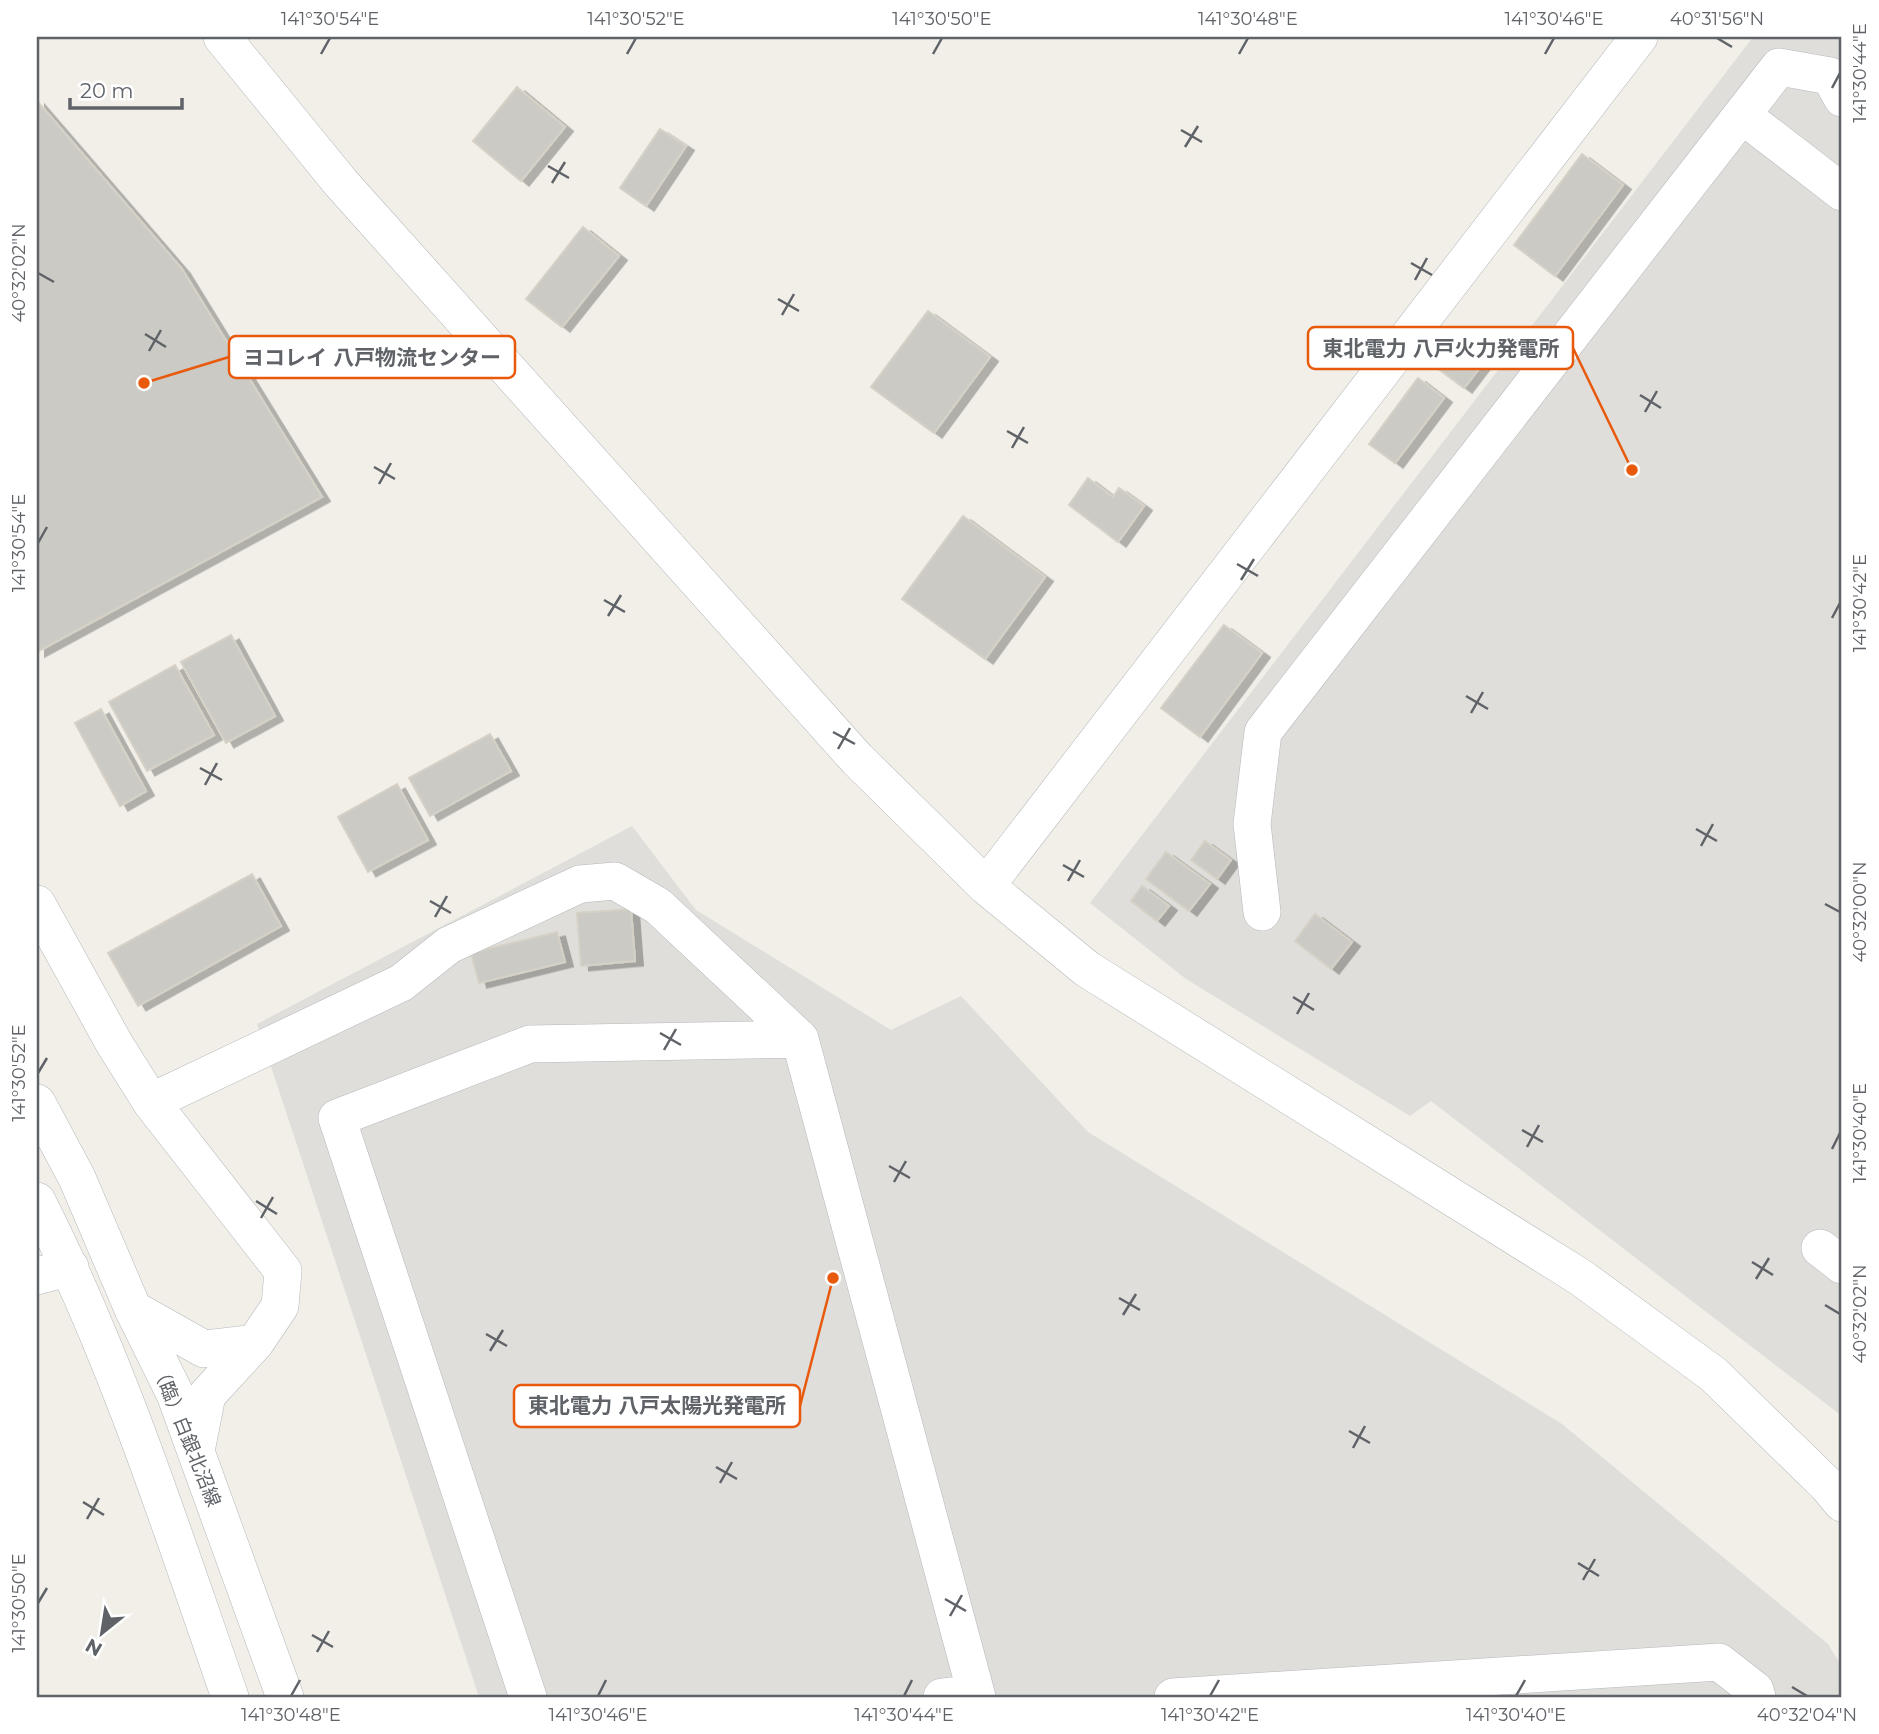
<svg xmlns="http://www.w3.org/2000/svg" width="1879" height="1734" viewBox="0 0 1879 1734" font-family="Montserrat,'Noto Sans JP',sans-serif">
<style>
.industrial{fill:#e0deda}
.building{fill:#cccac5;stroke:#d6d1c6;stroke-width:2;filter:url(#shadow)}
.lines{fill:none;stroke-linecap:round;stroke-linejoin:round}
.minor-casing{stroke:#b5b8bc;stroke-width:38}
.minor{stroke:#fff;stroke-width:37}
.ticks{fill:none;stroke:#5f6368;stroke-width:2.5}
.labels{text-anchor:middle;stroke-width:6;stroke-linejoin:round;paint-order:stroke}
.street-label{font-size:19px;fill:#5f6368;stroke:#fff}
.leader{fill:none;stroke:#e8590c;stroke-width:2.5}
.callout-dot{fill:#e8590c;stroke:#fff;stroke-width:2.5}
.callout{fill:#fff;stroke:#e8590c;stroke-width:2.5}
.callout-label{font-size:21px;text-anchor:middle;font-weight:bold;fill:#5f6368}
.neatline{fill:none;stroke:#5f6368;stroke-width:2.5}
.ticks-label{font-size:18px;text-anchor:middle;fill:#5f6368}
</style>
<defs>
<filter id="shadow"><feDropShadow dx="8" dy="4.5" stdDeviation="0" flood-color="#0004"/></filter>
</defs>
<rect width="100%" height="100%" fill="#f1efe8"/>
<path class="industrial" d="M1753,37h89v1379l-411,-315 -21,15 -224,-137 -96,-76z
M632,826l64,84 195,120 70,-34 127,136 474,292 266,220 14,23v30h-1363l-222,-673z"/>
<path class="building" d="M517,87l48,40 -44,54 -48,-40z
M37,101l145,168 140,228 -285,155z
M660,129l26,17 -40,60 -26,-18z
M1582,154l41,31 -68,91 -41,-31z
M583,227l36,29 -57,71 -36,-28z
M928,311l62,46 -56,76 -63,-46z
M1456,327l35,26 -27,35 -35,-26z
M1418,378l26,20 -49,65 -26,-19z
M1088,478l25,19 6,-9 25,18 -26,36 -49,-37z
M963,516l82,61 -60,82 -83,-60z
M1224,625l38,28 -62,84 -39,-29z
M231,635l44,81 -49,27 -45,-81z
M175,665l39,70 -67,36 -38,-69z
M101,709l45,82 -26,15 -45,-83z
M490,734l21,37 -81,45 -21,-38z
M397,784l31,56 -60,32 -30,-55z
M1205,841l26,19 -14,19 -26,-19z
M1166,852l44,32 -21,27 -43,-32z
M252,874l29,52 -143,80 -30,-53z
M1142,886l27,20 -12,15 -26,-20z
M631,909l4,52 -54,5 -4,-53z
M1315,914l37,28 -21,27 -36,-28z
M557,932l8,30 -86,21 -8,-30z"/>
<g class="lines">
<g class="minor-casing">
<path id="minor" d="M222,37l119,146 516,576 129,127 101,83 493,308 133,97 114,111 15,18
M1742,115l100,77
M986,886l653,-849
M37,904l77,139 37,59 132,169 -3,35 -25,37 -51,6 -71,-40
M1262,912l-10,-88 11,-92 516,-665 51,9 12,22
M151,1102l250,-119 48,-38 131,-61 35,-3 43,25 142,133 177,658
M37,1103l40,75 56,131 42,85 110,303
M37,1201c80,158 135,329 193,496
M1820,1248l22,17
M37,1276l33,-9
M196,1451l11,-56 48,-52
M528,1697l-191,-579 193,-74 270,-5
M942,1697l34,-4
M1173,1697l546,-35 36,28 2,7"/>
</g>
<use href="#minor" class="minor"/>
</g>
<path class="ticks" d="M1717,38l15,9M321,54l9,-16M627,54l9,-16M933,54l9,-16M1239,54l9,-16M1545,54l9,-16M1832,88l8,-15M1181,130l21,12M1185,147l13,-21M548,166l21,12M552,183l13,-21M1411,263l21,12M38,273l16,9M1415,280l12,-22M778,299l21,12M782,315l12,-21M145,334l21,13M149,351l12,-21M1640,395l21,13M1645,412l12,-21M1007,431l21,12M1012,448l12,-21M374,467l21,12M379,484l12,-21M38,543l9,-16M1237,564l21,12M1241,580l13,-21M604,600l21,12M608,616l13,-21M1832,618l8,-15M1466,696l22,13M1471,713l12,-21M833,732l22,12M838,749l12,-21M200,768l22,12M205,785l12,-22M1696,829l21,12M1701,846l12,-22M1063,865l21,12M1068,881l12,-21M430,901l21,12M1825,904l15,8M435,917l12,-21M1293,997l21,13M1297,1014l12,-21M660,1033l21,12M664,1050l12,-21M38,1073l9,-15M1522,1130l21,12M1527,1147l12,-22M1832,1149l8,-16M889,1166l21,12M894,1182l12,-21M256,1201l21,13M261,1218l12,-21M1752,1262l21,13M1756,1279l13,-21M1119,1298l21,12M1825,1305l15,9M1123,1315l13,-21M486,1334l21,12M490,1351l13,-21M1349,1431l21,12M1353,1448l12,-22M716,1467l21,12M720,1483l12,-21M83,1502l21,13M87,1519l12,-21M1578,1563l21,13M1583,1580l12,-21M945,1599l21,12M38,1603l9,-15M950,1616l12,-21M312,1635l21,12M317,1652l12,-21M1792,1687l15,9M291,1696l9,-16M598,1696l8,-16M904,1696l8,-16M1210,1696l9,-16M1516,1696l9,-16"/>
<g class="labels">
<g class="street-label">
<text transform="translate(187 1435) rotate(68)" y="7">（臨）白銀北沼線</text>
</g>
</g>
<path class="leader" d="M1632 470L1573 348M144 383L229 357M833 1278L800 1406"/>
<g class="callout-dot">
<circle cx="1632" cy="470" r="7"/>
<circle cx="144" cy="383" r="7"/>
<circle cx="833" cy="1278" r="7"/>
</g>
<g class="callout">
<rect x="1308" y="327" width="265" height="42" rx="7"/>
<rect x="229" y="336" width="286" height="42" rx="7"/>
<rect x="514" y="1385" width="286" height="42" rx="7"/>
</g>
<g class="callout-label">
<text x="1441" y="356">東北電力 八戸火力発電所</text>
<text x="372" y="365">ヨコレイ 八戸物流センター</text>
<text x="657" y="1413">東北電力 八戸太陽光発電所</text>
</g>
<rect width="1879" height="1734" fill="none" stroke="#ffffff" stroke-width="77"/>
<g transform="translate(102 1633) rotate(210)" stroke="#ffffff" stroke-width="5" paint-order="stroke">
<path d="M0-5L12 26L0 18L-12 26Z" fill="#5f6368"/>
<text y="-10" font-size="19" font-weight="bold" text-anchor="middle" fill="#5f6368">N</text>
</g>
<path d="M70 98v10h112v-10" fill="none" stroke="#5f6368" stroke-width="3.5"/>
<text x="80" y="98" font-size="21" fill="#5f6368" stroke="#ffffff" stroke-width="5" paint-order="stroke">20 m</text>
<rect x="38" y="38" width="1802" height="1658" class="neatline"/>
<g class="ticks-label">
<text x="330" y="25">141°30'54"E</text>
<text x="636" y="25">141°30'52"E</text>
<text x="942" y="25">141°30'50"E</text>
<text x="1248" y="25">141°30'48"E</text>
<text x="1554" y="25">141°30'46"E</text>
<text x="1717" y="25">40°31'56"N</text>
<text transform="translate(1860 73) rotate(-90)" y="6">141°30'44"E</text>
<text transform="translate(19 273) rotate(-90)" y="6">40°32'02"N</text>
<text transform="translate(19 543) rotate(-90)" y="6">141°30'54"E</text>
<text transform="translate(1860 603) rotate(-90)" y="6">141°30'42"E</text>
<text transform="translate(1860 912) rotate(-90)" y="6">40°32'00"N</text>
<text transform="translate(19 1073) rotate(-90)" y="6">141°30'52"E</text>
<text transform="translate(1860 1133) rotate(-90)" y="6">141°30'40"E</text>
<text transform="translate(1860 1314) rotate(-90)" y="6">40°32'02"N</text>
<text transform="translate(19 1603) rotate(-90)" y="6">141°30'50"E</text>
<text x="291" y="1721">141°30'48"E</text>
<text x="598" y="1721">141°30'46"E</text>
<text x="904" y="1721">141°30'44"E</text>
<text x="1210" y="1721">141°30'42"E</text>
<text x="1516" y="1721">141°30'40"E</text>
<text x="1807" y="1721">40°32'04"N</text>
</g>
</svg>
